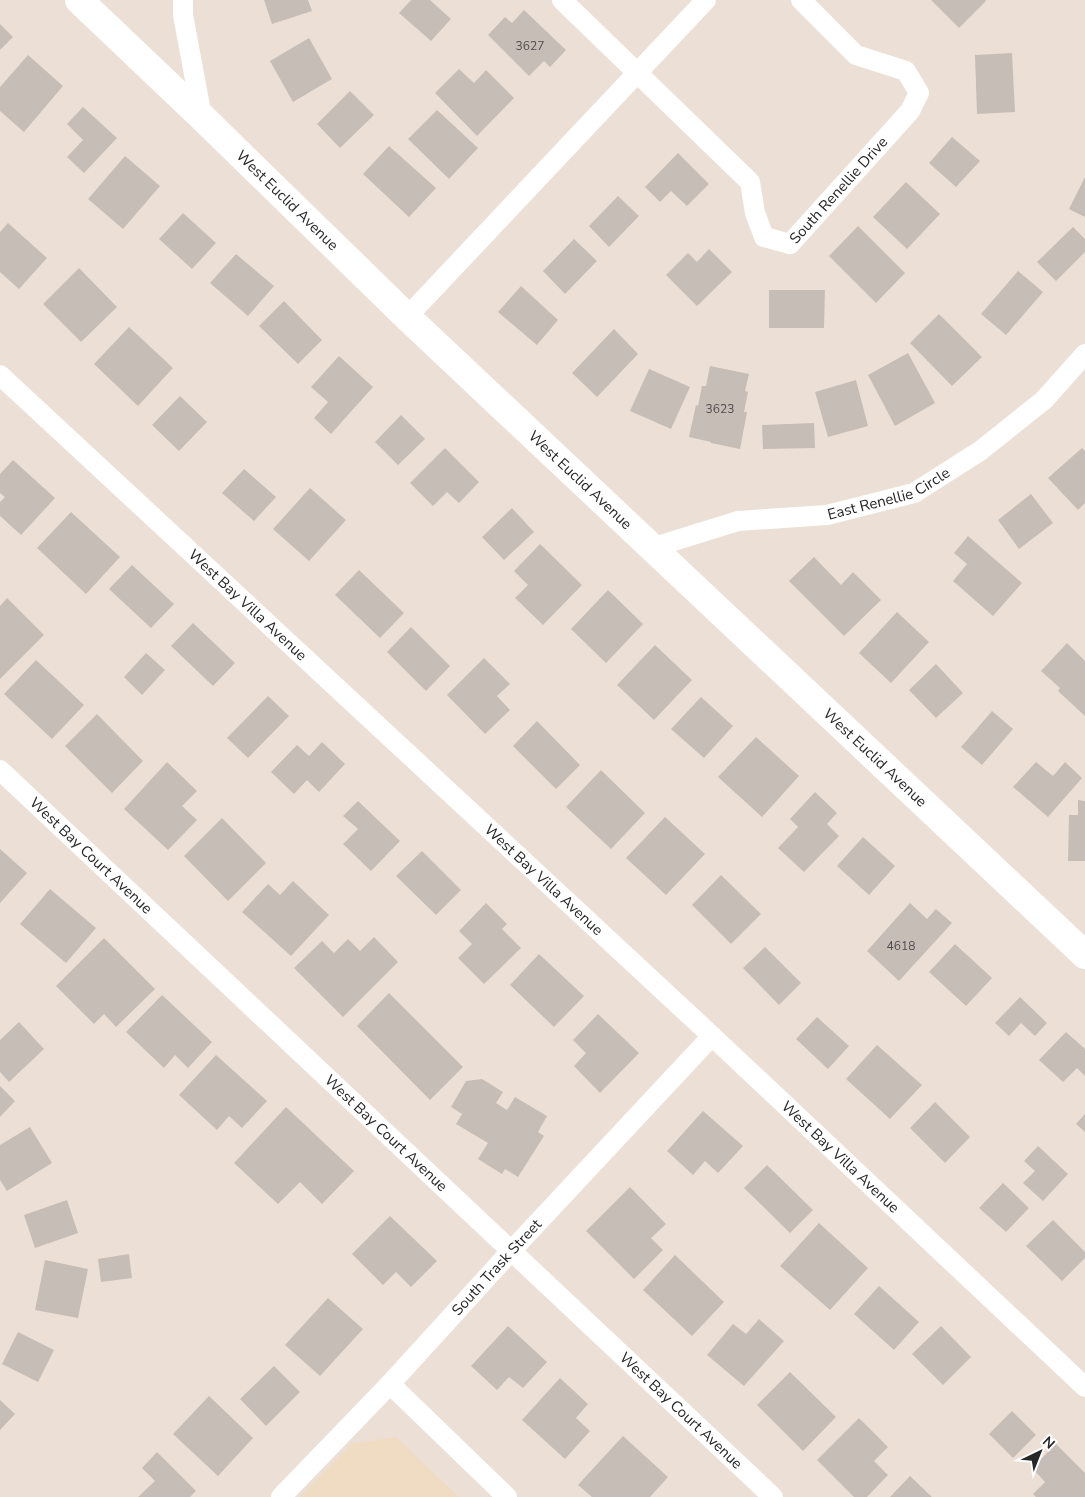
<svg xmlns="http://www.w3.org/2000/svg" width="1085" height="1497" viewBox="0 0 1085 1497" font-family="'Nunito Sans',sans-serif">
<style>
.education{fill:#f0dcc3}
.building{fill:#c6bdb7}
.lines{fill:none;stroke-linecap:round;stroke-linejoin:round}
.street{stroke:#fff;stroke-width:20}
.secondary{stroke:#fff;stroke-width:28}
.labels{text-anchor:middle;stroke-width:4;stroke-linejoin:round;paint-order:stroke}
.number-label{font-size:12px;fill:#4f4c4b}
.street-label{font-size:15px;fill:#272727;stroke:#fff}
</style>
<rect width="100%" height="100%" fill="#ece0d6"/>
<path class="education" d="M396,1437l63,60h-159l51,-53z"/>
<path class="building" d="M264,0h44l4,11 -40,13z
M411,0h19l21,19 -20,22 -32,-28z
M931,0h54l1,1 -27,27z
M524,10l42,40 -16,17 -6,-6 -15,15 -41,-41 17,-18 7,6z
M0,24l13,13 -13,13z
M309,38l23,41 -39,23 -23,-41z
M1012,53l3,59 -38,2 -2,-59z
M28,55l35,31 -39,46 -24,-21v-24z
M459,69l15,14 12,-13 28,28 -37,38 -42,-43z
M350,91l24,24 -34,33 -23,-24z
M83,107l34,31 -33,35 -17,-16 16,-17 -16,-16z
M437,110l41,38 -29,31 -41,-40z
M952,137l28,24 -24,26 -27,-24z
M389,146l47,42 -27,29 -46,-43z
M678,153l31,31 -22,22 -16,-15 -11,11 -15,-15z
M125,156l35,30 -37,43 -35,-30z
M1085,177v40l-16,-8z
M906,182l34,32 -33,35 -34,-32z
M618,196l21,20 -30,31 -20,-21z
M183,213l33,30 -24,26 -33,-30z
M8,223l39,35 -28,31 -19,-17v-40z
M858,226l47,47 -29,30 -47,-47z
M1073,227l12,12v13l-29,29 -19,-19z
M574,239l23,22 -32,33 -22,-23z
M709,249l23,23 -35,34 -31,-31 22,-22 9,9z
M236,254l38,32 -26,30 -38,-33z
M79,268l38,39 -36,35 -38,-38z
M1018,271l25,21 -37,43 -25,-21z
M521,286l37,34 -21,25 -39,-33z
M769,290h56l-1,38h-55z
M284,301l38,39 -24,24 -39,-38z
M939,314l43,43 -30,29 -42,-43z
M129,327l44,41 -35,38 -44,-42z
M614,329l24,25 -41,43 -25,-24z
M908,353l27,50 -40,23 -27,-51z
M339,356l34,31 -42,47 -17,-16 14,-16 -17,-15z
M710,366l39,8 -4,17 3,1 -4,20h3l-7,37 -29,-6v-1l-22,-5 7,-32 2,1 4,-20h4z
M649,369l41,18 -19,42 -41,-18z
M856,380l12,46 -40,11 -13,-45z
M180,396l27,26 -28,29 -27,-26z
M401,415l24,24 -27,26 -23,-23z
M814,423l1,25 -52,1 -1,-24z
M445,448l34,34 -20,21 -12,-11 -14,14 -23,-23z
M1082,448l3,3v52l-7,7 -30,-32z
M13,460l42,38 -34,37 -21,-19v-14l5,-5 -5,-4v-19z
M244,469l32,28 -22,24 -32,-28z
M310,488l36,32 -37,41 -36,-32z
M1031,494l22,29 -34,26 -21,-29z
M512,508l22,24 -30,28 -22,-23z
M71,512l49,45 -34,37 -49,-46z
M968,536l54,47 -29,33 -40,-35 14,-17 -13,-11z
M540,544l42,41 -39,40 -28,-27 13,-13 -14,-14z
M814,557l27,28 12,-13 28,28 -37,36 -55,-55z
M132,565l42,39 -23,24 -42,-39z
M359,570l45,43 -24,25 -45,-43z
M608,590l35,34 -37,39 -35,-34z
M7,598l37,37 -44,44v-73z
M897,612l32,30 -38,41 -32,-30z
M193,623l42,40 -22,23 -42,-40z
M411,627l39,39 -24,25 -39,-39z
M1067,643l18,18v55l-27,-25 2,-3 -19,-17z
M655,645l37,35 -38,40 -37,-35z
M146,653l19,17 -23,25 -18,-18z
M484,658l26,26 -13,12 13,14 -25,24 -38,-39z
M36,660l48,45 -32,34 -48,-45z
M936,664l27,29 -27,25 -27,-28z
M268,696l21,20 -41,42 -21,-20z
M701,697l32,29 -29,32 -33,-29z
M992,711l21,18 -31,36 -21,-18z
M97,714l46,47 -31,32 -47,-47z
M537,721l43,44 -24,24 -43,-43z
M756,737l43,39 -37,41 -44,-40z
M322,742l23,22 -26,28 -12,-12 -13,14 -23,-22 26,-27 12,11z
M167,762l30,29 -15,15 15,14 -29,30 -44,-41z
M1036,762l17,14 12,-14 17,16 -34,39 -35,-30z
M601,770l44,43 -34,36 -45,-42z
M815,792l22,21 -10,11 12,12 -35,36 -26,-24 20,-21 -8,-8z
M1078,800l7,1v60h-17l1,-46h9z
M358,801l42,40 -29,30 -28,-27 15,-15 -15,-13z
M665,817l40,37 -39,41 -40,-37z
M222,818l44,45 -38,38 -44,-45z
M863,837l32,29 -26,29 -32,-29z
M0,849l27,24 -27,30z
M422,851l39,39 -25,25 -40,-39z
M721,875l40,39 -30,30 -39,-39z
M293,881l36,34 -38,41 -49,-44 26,-28 12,11z
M50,889l46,39 -30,35 -46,-39z
M486,903l21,21 -5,5 19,19 -37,36 -26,-26 14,-14 -13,-13z
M910,903l17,16 9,-10 16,14 -53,58 -32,-30z
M374,937l24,25 -55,55 -49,-49 28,-27 12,12 14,-14 12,12z
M104,938l51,51 -39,38 -12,-13 -10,10 -38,-38z
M955,944l37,34 -26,28 -37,-34z
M765,947l36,36 -22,22 -36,-37z
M539,954l45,42 -30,31 -44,-42z
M389,993l74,74 -33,33 -73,-74z
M162,995l50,47 -24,26 -13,-13 -11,13 -38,-36z
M1020,997l27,26 -12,13 -14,-13 -12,13 -14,-13z
M598,1014l41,39 -39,40 -26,-27 12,-13 -13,-13z
M817,1017l32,29 -21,23 -32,-30z
M19,1022l25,27 -35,33 -9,-10v-32z
M1066,1032l19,17v27l-8,-8 -14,14 -24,-22z
M877,1045l45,40 -32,34 -44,-40z
M216,1055l51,46 -25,27 -13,-12 -12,14 -38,-35z
M482,1079l21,13 -7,11 11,7 8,-13 32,19 -9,16 6,4 -26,41 -13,-8 -3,5 -24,-15 10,-16 -32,-19 6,-10 -11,-7 15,-26z
M0,1086l15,15 -15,16z
M935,1102l35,35 -25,26 -35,-35z
M286,1107l68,64 -32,33 -22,-22 -22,22 -44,-41z
M703,1111l40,35 -25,27 -13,-12 -12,14 -26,-24z
M1085,1114v18l-9,-8z
M30,1127l22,36 -45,28 -7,-11v-35z
M1038,1146l30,28 -25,27 -20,-18 12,-12 -11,-10z
M767,1165l46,45 -23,23 -46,-45z
M1003,1183l26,25 -23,24 -27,-24z
M630,1187l36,37 -15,14 12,12 -29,29 -48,-48z
M67,1200l11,33 -43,15 -11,-33z
M390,1216l47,45 -26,26 -15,-15 -13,13 -31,-31z
M1053,1220l32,32v6l-23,23 -36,-35z
M819,1223l49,45 -38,42 -50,-44z
M129,1254l3,24 -31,4 -3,-23z
M675,1255l49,47 -32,34 -49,-46z
M45,1260l43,9 -10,49 -43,-8z
M879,1286l40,36 -25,28 -40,-36z
M328,1298l35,31 -43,47 -35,-31z
M759,1319l25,22 -40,45 -37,-31 26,-31 13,10z
M508,1326l39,36 -24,26 -14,-11 -12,13 -26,-24z
M941,1326l30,31 -28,28 -31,-31z
M18,1332l36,18 -16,32 -36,-18z
M274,1366l26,26 -34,34 -26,-27z
M790,1372l46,45 -33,34 -46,-46z
M560,1378l28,26 -12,14 14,13 -25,28 -43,-39z
M209,1396l44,42 -35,38 -45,-42z
M0,1400l15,14 -15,16z
M1012,1411l24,24 -23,23 -24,-24z
M859,1418l29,29 -14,14 14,14 -21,22h-13l-37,-37z
M623,1436l45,41 -18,20h-58l-14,-12z
M1056,1444l29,29v24h-49l-3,-3 12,-12 -13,-14z
M157,1452l39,39 -6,6h-52l17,-16 -13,-13z
M910,1476l22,21h-42z"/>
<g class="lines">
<g class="street">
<path d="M183,0v15l19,102"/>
<path id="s1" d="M562,0l188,182 5,31 9,24 26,7 120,-133 9,-18 -13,-22 -50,-16 -55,-55"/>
<path d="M407,317l299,-317"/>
<path id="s2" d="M0,375l712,661 373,351"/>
<path id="s3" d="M651,548l87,-27 89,-6 87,-22 66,-42 64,-51 41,-46"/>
<path id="s4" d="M0,770l773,727"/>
<path d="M390,1384l117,113"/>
<path id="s5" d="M281,1497l109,-113 122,-134 200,-214"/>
</g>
<path class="secondary" id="s6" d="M79,0l123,117 205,200 678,638"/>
</g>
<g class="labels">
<g class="number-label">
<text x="530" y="50">3627</text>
<text x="720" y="413">3623</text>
<text x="901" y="950">4618</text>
</g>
<g class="street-label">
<text dy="5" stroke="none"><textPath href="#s1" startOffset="418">South Renellie Drive</textPath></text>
<text dy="5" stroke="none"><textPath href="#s6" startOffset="289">West Euclid Avenue</textPath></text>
<text dy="5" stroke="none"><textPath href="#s6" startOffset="694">West Euclid Avenue</textPath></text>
<text dy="5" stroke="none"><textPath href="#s3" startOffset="246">East Renellie Circle</textPath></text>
<text dy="5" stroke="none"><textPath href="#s2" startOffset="338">West Bay Villa Avenue</textPath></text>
<text dy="5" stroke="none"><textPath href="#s6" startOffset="1099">West Euclid Avenue</textPath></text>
<text dy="5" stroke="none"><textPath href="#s4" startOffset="125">West Bay Court Avenue</textPath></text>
<text dy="5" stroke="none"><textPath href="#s2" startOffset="742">West Bay Villa Avenue</textPath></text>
<text dy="5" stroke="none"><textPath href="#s4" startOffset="530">West Bay Court Avenue</textPath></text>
<text dy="5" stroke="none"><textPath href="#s2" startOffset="1148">West Bay Villa Avenue</textPath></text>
<text dy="5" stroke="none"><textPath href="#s5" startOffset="315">South Trask Street</textPath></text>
<text dy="5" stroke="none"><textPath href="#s4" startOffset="935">West Bay Court Avenue</textPath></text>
</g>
</g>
<g transform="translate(1040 1452) rotate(43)" stroke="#ffffff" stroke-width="4" paint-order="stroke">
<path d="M0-4L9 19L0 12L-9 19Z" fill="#272727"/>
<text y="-8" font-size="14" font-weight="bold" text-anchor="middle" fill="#272727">N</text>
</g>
</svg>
